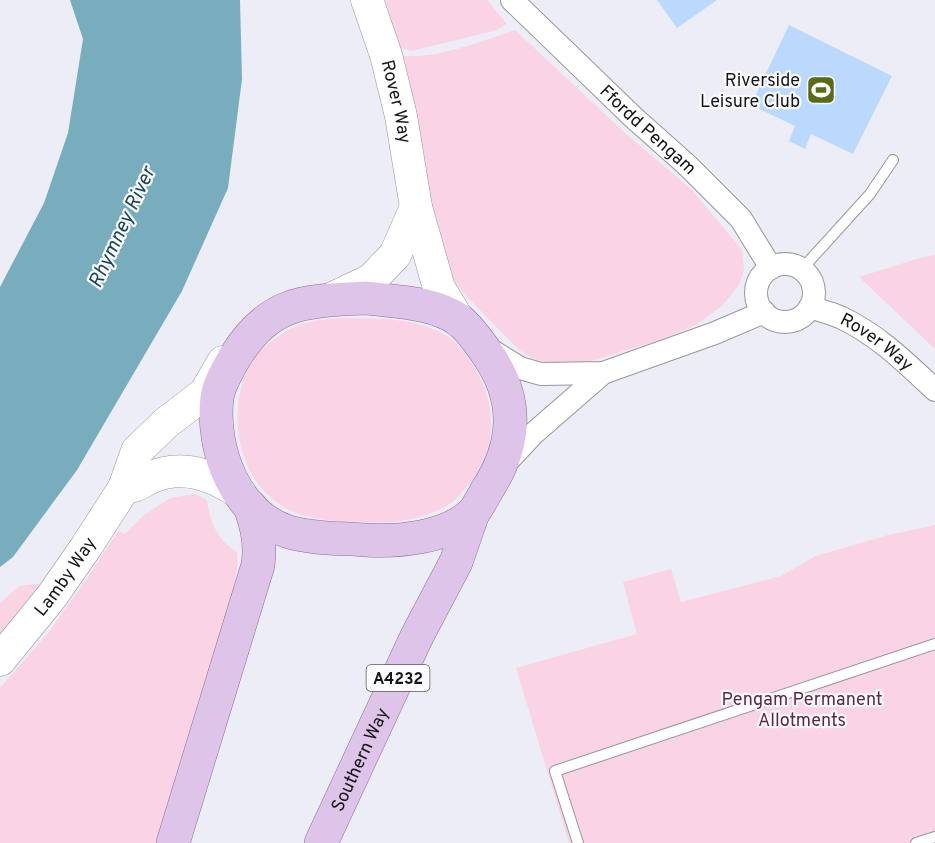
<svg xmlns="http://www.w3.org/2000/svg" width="935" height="843" viewBox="0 0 935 843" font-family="Overpass,sans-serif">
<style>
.green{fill:#fad3e4}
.water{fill:#78adbe}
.building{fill:#bad9fd}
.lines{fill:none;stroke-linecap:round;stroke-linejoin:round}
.lane-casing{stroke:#96979f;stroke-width:12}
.street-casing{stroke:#96979f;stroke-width:24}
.secondary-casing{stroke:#96979f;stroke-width:33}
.primary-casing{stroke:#8b6d96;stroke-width:34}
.lane{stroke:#fff;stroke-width:10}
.street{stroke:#fff;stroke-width:22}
.secondary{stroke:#fff;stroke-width:32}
.primary{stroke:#dfc4e9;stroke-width:33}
.labels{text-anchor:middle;stroke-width:4.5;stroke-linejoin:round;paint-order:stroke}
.shield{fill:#fbfbff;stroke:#5a5a5d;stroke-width:1.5}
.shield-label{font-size:16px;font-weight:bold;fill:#151518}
.poi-label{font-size:18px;fill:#151518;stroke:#fbfbff;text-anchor:end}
.street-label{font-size:18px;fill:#151518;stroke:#fbfbff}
.park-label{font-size:18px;fill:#5e2643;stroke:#fbfbff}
.water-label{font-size:20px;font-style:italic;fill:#174653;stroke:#fbfbff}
</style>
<rect width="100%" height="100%" fill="#ededf7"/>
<path class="green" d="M385,0h102l20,24 -13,7 -83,20 -11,-3z
M515,30l109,102 68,58 50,60 2,20 -5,15 -17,21 -26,19 -34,14 -80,25 -24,1 -23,-6 -16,-9 -55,-56 -15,-20 -11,-32 -17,-105 -19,-82c25,7 88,-16 113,-25z
M935,255v94l-76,-72 64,-20z
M345,318c32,1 68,-1 98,16 15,8 27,24 35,40 21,39 17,83 -14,116 -4,4 -8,10 -13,13 -15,10 -33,15 -51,18 -10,2 -21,1 -31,1 -34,0 -73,-1 -99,-25 -36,-32 -42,-93 -19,-134 8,-14 27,-27 41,-35 17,-8 34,-9 53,-10z
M195,494l12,6c3,22 10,40 30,52 4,20 -13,68 -19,89 -20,68 -40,135 -62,202h-156v-155l49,-56 39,-55 30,-46 7,3 18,-18 27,-18z
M935,525v318h-366l-53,-175 121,-34 -14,-52 48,-13 10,33 100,-26 35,-20 72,-21z
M45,583l-45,58v-38l19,-17z"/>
<path class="water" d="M70,0h170l2,79 -14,109 -46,103 -105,179 -64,87 -13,10v-280l44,-84 24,-70 15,-94z"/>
<path class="building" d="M657,0h60l-40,28z
M789,25l103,51 -39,78 -42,-20 -6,15 -16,-8 6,-15 -44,-21z"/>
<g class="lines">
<g class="lane-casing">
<path id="lane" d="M802,269l68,-75 23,-34
M578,843l-23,-72 380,-127
M916,843l19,-6"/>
</g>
<g class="street-casing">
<g id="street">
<path id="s1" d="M512,0l121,117 55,49 53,53 30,49"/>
<circle cx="785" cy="293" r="29"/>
<path id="s2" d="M810,307c11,4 22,6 32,11 36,17 64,45 93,72"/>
<path d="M486,347l34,21 21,6 62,-1 112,-40 49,-21"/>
<path d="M503,466l30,-32 70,-61"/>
</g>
</g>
<g class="secondary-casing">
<g id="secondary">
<path id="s3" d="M367,0l19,55 15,61 15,91 23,81 20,33"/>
<path d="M331,299l40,-19 24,-25 21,-48"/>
<path d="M124,488c11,-1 16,-5 26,-10 32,-15 63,-3 90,15"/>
<path id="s4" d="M0,660l52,-64 34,-49 38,-59 13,-37 29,-28 39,-30 18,-31"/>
</g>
</g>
<g class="primary-casing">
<g id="primary">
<path d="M367,298c30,4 66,4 92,22 11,9 21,23 29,35 31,45 28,90 -1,135 -4,7 -9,17 -14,23 -26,25 -74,29 -108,27 -25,-2 -52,-1 -76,-8 -54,-17 -78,-83 -72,-134 2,-14 11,-29 18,-41 35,-57 70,-56 132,-59z"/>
<path d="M173,843l85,-278c3,-22 -1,-38 -8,-59"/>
<path id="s5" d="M321,843l96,-207 39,-74 17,-49"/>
</g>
</g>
<use href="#lane" class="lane"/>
<use href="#street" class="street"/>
<use href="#secondary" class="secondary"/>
<use href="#primary" class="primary"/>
</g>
<defs>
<g id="stadium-square" transform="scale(1.5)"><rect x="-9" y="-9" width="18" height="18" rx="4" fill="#596b16" stroke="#fbfbff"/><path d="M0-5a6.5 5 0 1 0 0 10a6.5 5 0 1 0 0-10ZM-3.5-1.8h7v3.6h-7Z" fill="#fff"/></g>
</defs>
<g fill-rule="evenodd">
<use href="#stadium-square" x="821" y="90"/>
</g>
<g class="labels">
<rect class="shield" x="366.5" y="665" width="63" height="26" rx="4.5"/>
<g class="shield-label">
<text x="398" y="684">A4232</text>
</g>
<g class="poi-label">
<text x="800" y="86">Riverside<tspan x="800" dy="21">Leisure Club</tspan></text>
</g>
<g class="street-label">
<text dy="6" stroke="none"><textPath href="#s3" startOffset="106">Rover Way</textPath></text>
<text dy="6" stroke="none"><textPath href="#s1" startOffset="188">Ffordd Pengam</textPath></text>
<text dy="6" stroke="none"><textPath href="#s2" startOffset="76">Rover Way</textPath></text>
<text dy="6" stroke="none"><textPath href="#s4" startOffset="106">Lamby Way</textPath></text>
<text dy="6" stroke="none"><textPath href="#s5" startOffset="92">Southern Way</textPath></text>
</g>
<g class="park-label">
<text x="802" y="705">Pengam Permanent<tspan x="802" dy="21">Allotments</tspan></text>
</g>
<g class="water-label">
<text transform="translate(121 227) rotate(-65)" y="7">Rhymney River</text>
</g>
</g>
</svg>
